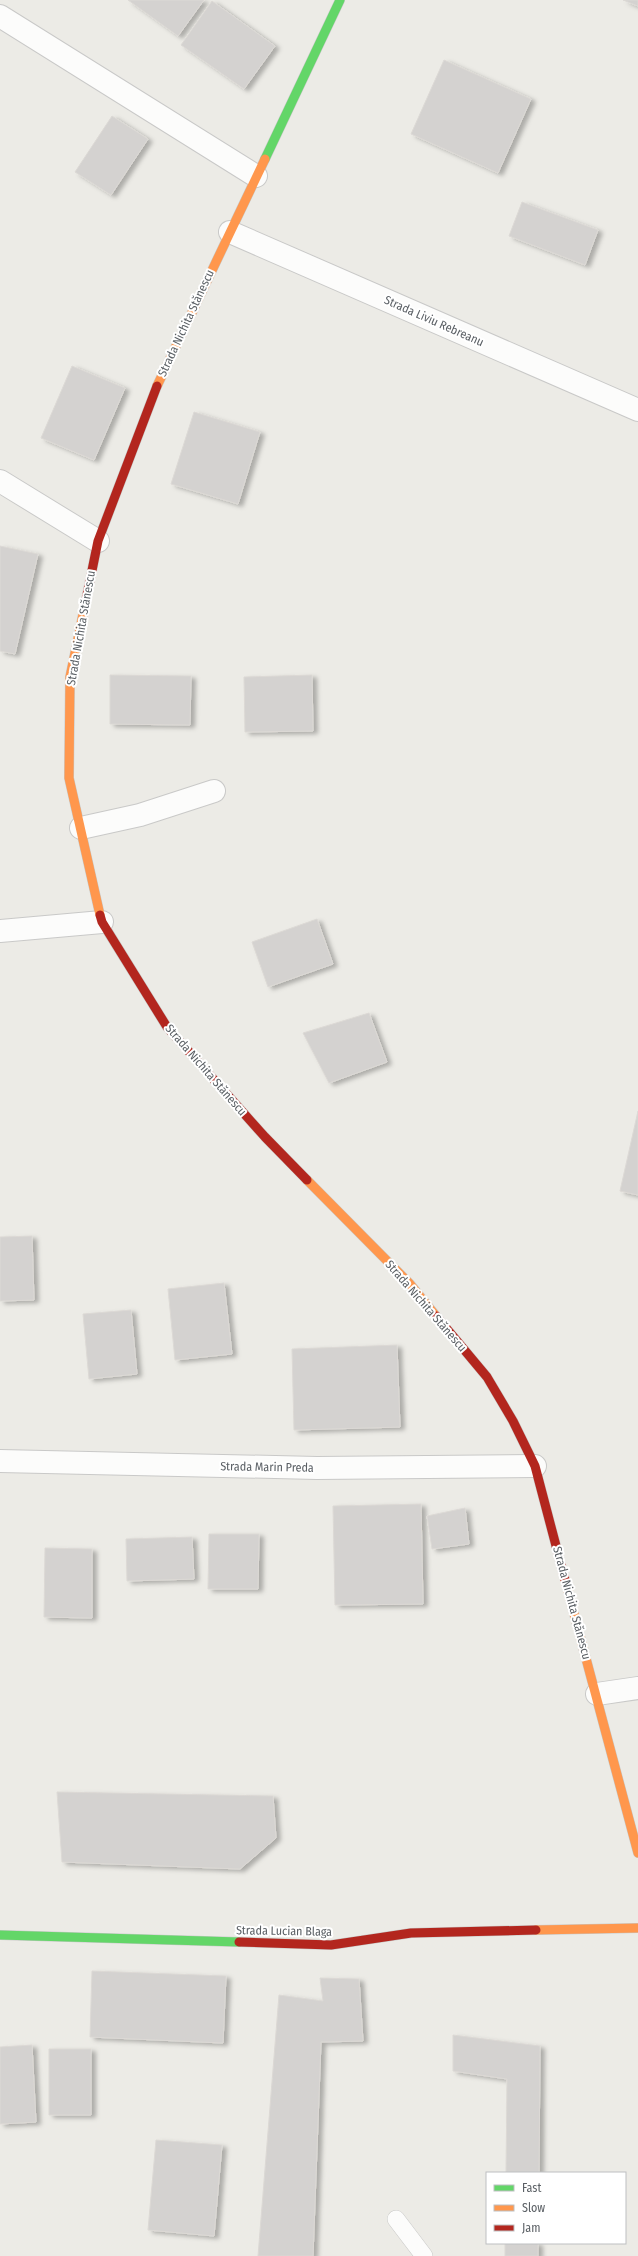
<svg xmlns="http://www.w3.org/2000/svg" width="638" height="2256" viewBox="0 0 638 2256" font-family="'Fira Sans Condensed',sans-serif">
<style>
.building{fill:#d4d2d0;stroke:#dcd9d5;filter:url(#shadow)}
.lines{fill:none;stroke-linecap:round;stroke-linejoin:round}
.lane-casing{stroke:#c9c9c8;stroke-width:18}
.street-casing{stroke:#c9c9c8;stroke-width:24}
.fast-casing{stroke:#c7c8c7;stroke-width:10}
.slow-casing{stroke:#c7c8c7;stroke-width:10}
.jam-casing{stroke:#c7c8c7;stroke-width:10}
.lane{stroke:#fcfcfb;stroke-width:17}
.street{stroke:#fcfcfb;stroke-width:22}
.fast{stroke:#63d668;stroke-width:9}
.slow{stroke:#ff974d;stroke-width:9}
.jam{stroke:#b3261e;stroke-width:9}
.labels{text-anchor:middle;stroke-width:4;stroke-linejoin:round;paint-order:stroke}
.street-label{font-size:12px;fill:#5b6065;stroke:#fff}
</style>
<defs>
<filter id="shadow"><feDropShadow dx="4.5" dy="2.5" stdDeviation="2" flood-color="#0004"/></filter>
</defs>
<rect width="100%" height="100%" fill="#ecebe6"/>
<path class="building" d="M128,0h76l-26,36z
M623,0h15v6z
M212,1l63,45 -31,43 -63,-44z
M444,60l87,39 -33,74 -87,-39z
M112,116l36,23 -37,56 -36,-23z
M522,202l76,28 -13,35 -76,-29z
M72,366l53,22 -31,72 -53,-22z
M194,412l66,20 -22,72 -67,-20z
M0,546l38,8 -23,100 -15,-3z
M110,675l81,1 -1,49 -80,-1z
M312,675l1,56 -68,1 -1,-55z
M317,919l16,45 -65,23 -16,-45z
M369,1013l18,49 -58,21 -26,-50z
M638,1111v84l-18,-4z
M32,1236l2,64 -34,1v-64z
M224,1283l8,71 -57,6 -7,-71z
M131,1310l6,64 -48,5 -6,-65z
M397,1345l3,82 -106,3 -2,-81z
M421,1504l2,100 -88,1 -2,-99z
M465,1508l4,36 -37,5 -5,-33z
M209,1534h50l-1,55h-50z
M192,1537l2,42 -67,2 -1,-42z
M45,1548l47,1v69l-48,-1z
M57,1792l216,4 3,42 -36,31 -178,-7z
M92,1971l134,5 -3,67 -133,-6z
M320,1978l39,1 4,62 -42,1 -8,214h-55l21,-261 44,6z
M453,2035l87,11 -1,127h-33l1,-94 -54,-8z
M32,2045l4,77 -36,2v-77z
M49,2049h42v66h-42z
M156,2140l66,5 -8,91 -66,-6z
M505,2243h33v13h-33z"/>
<g class="lines">
<g class="lane-casing">
<path id="lane" d="M396,2219l28,37"/>
</g>
<g class="street-casing">
<path id="street" d="M0,16l256,160
M230,232l408,178
M0,481l98,60
M81,828l59,-13 74,-24
M0,931l102,-9
M0,1461l317,7 218,-2
M597,1694l41,-6"/>
</g>
<g class="fast-casing">
<path id="fast" d="M265,159l75,-159
M0,1935l239,7"/>
</g>
<g class="slow-casing">
<path id="slow" d="M157,386l108,-227
M86,600l-16,77 -1,101 31,137
M307,1180l103,104 26,32
M565,1580l73,273
M536,1930l102,-2"/>
</g>
<g class="jam-casing">
<path id="jam" d="M86,600l12,-59 59,-155
M100,915l2,7 65,105 98,110 42,43
M436,1316l51,61 26,44 22,45 30,114
M239,1942l92,3 80,-12 125,-3"/>
</g>
<use href="#lane" class="lane"/>
<use href="#street" class="street"/>
<use href="#fast" class="fast"/>
<use href="#slow" class="slow"/>
<use href="#jam" class="jam"/>
</g>
<g class="labels">
<g class="street-label">
<text transform="translate(434 321) rotate(24)" y="4">Strada Liviu Rebreanu</text>
<text transform="translate(186 323) rotate(-65)" y="4">Strada Nichita Stănescu</text>
<text transform="translate(81 628) rotate(-80)" y="4">Strada Nichita Stănescu</text>
<text transform="translate(206 1070) rotate(49)" y="4">Strada Nichita Stănescu</text>
<text transform="translate(426 1306) rotate(49)" y="4">Strada Nichita Stănescu</text>
<text transform="translate(267 1467) rotate(1)" y="4">Strada Marin Preda</text>
<text transform="translate(572 1603) rotate(75)" y="4">Strada Nichita Stănescu</text>
<text transform="translate(284 1931) rotate(1)" y="4">Strada Lucian Blaga</text>
</g>
</g>
<rect x="486" y="2172" width="140" height="72" fill="#ffffff" stroke="#bdbfc1"/>
<rect x="494" y="2185" width="20" height="6" fill="#63d668" stroke="#bdbfc1"/>
<text x="522" y="2192" font-size="12" fill="#5b6065">Fast</text>
<rect x="494" y="2205" width="20" height="6" fill="#ff974d" stroke="#bdbfc1"/>
<text x="522" y="2212" font-size="12" fill="#5b6065">Slow</text>
<rect x="494" y="2225" width="20" height="6" fill="#b3261e" stroke="#bdbfc1"/>
<text x="522" y="2232" font-size="12" fill="#5b6065">Jam</text>
</svg>
